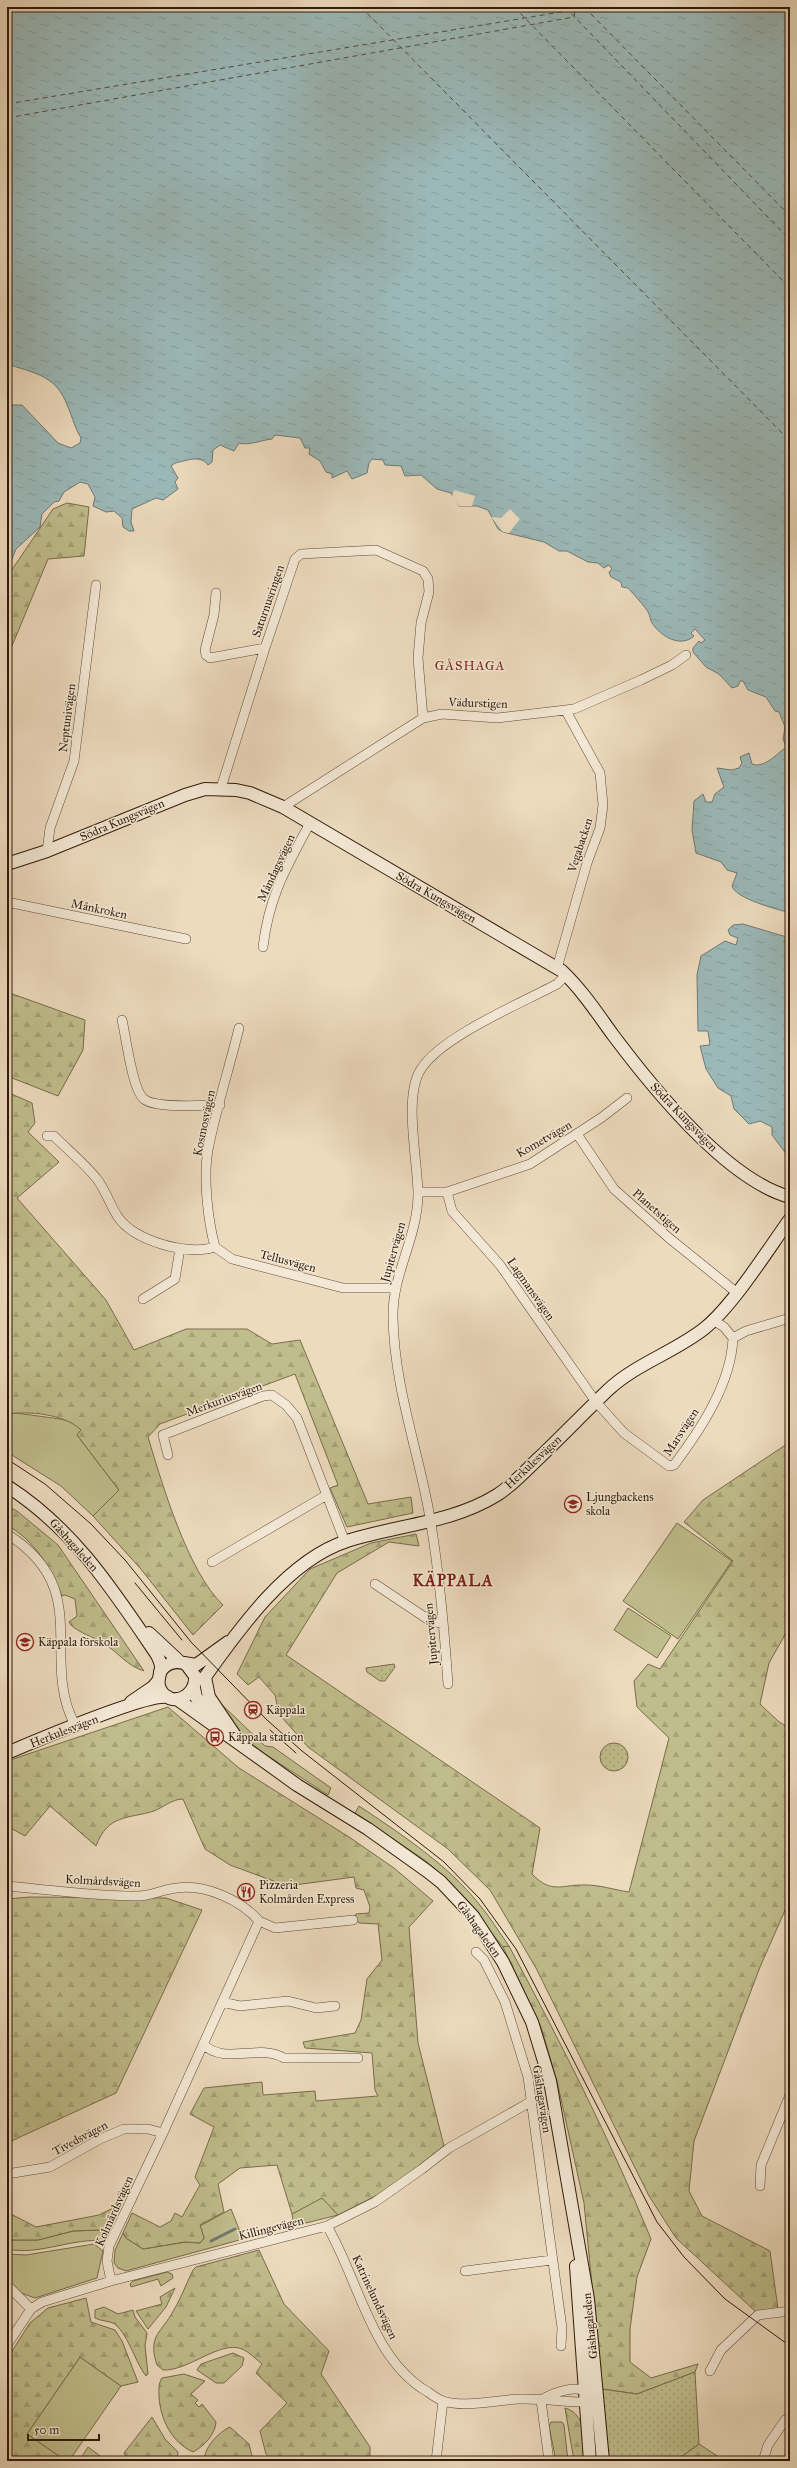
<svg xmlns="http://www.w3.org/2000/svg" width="797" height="2468" viewBox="0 0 797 2468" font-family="'IM FELL Great Primer',serif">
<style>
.green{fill:#c0bd8c;stroke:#786c4b}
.forest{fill:url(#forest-firs);stroke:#786c4b}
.park{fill:url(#park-dots);stroke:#786c4b}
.water{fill:url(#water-ripples);stroke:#707973}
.pier{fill:#eddbbe}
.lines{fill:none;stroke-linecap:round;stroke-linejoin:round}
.stream{stroke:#707973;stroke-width:3}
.ferry{stroke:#504a3f;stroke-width:1;stroke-dasharray:5 4;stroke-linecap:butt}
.street-casing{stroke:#5f4a37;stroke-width:10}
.secondary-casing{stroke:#301a0a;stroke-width:14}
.street{stroke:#f3e8d5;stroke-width:9}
.secondary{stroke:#f3e8d5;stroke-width:12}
.tram{stroke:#301a0a;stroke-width:1}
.labels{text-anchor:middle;stroke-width:3;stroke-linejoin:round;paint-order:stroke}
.street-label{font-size:12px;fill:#301a0a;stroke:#f3e8d5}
.poi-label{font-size:12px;fill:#301a0a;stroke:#f3e8d5;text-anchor:start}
.neighbourhood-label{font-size:13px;letter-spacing:1px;fill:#7a1f14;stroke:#f3e8d5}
.district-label{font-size:16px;font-weight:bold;letter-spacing:1px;fill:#7a1f14;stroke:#f3e8d5}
</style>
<defs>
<pattern id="forest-firs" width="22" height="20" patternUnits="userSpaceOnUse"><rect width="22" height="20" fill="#c0bd8c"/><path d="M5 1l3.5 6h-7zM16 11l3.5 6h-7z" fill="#a5a277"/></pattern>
<pattern id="park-dots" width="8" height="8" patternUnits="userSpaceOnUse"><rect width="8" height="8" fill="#c0bd8c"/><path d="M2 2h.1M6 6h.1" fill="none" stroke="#a5a277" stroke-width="1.8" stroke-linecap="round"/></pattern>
<pattern id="water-ripples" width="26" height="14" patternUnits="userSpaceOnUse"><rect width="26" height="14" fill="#9bb9b9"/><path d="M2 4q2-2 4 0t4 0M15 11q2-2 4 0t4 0" fill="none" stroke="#869e9e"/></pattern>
</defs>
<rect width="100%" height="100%" fill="#eddbbe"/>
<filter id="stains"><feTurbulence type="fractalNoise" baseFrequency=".005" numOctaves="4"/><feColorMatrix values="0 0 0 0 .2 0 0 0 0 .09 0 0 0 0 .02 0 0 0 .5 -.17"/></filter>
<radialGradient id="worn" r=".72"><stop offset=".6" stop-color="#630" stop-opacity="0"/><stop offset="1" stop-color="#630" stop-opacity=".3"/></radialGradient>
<path class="green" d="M16,1413l44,6 13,3 8,8 -4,5 42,55 -26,26 -32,-30 -54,-34v-38z
M677,1523l55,38 -54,78 -55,-38z
M628,1608l43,28 -14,22 -43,-28z
M215,1698l50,48 8,1 58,41 -3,7 -63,-41 -25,-19z
M359,1806c42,28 88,58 120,98 11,13 20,28 30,42l-6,1 -49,-60 -28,-26 -71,-48z
M322,2197l16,18 -44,11 -2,-12z
M231,2209l12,30 -117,32 -8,-3 -4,-5 1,-13 8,-17 3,5 17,11 42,-7 15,1 4,-5 -4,-12z
M109,2226l-3,15c-33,-4 -66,15 -99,8v-9h31l35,-9 26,-1z
M94,2244l9,7 -6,27 -62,20 -14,-5 -14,-13v-26l19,1z
M167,2272l5,2 1,4 -12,8 -3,-7 -27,8 -1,-3 3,-3z
M80,2357l41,29 -52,75h-3l-39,-27z
M551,2422h11l2,3 4,36h-12l-7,-35z
M88,2447l19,14h-28z"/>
<path class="forest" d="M67,503l22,4 -5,49 -36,3 -41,99v-81l46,-68z
M7,992l78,28 -2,30 -25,46 -51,-20z
M7,1092l25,11 3,20 -7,9 31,30 -42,36 89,102 28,50 52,-21h61l25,15 28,-4 68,164 43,-7 2,16 -66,14 -17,-39 8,-3 -43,-111 -135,50 -12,13c14,47 40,135 75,168l-30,30 -53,-67 -47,-52 26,-26 -42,-55 4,-5c-16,-16 -52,-19 -74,-16z
M790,1442v184l-21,37 -9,41 18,17 12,8v170l-30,68 -66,174 -5,50 13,25 68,35 8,58 -22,3 -80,-74 -27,-42 -113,-228 -46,-78 -42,-41 -140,-102 -29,-33 -4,-19 -16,-18 -11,8 -11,-11 28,-57 45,-48 61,-26 45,-9 3,12 -30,-4 -52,31 -51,82 254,173 -8,46c20,21 30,10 54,11 14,0 29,5 43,7l40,-154 -32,-31 -3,-26 14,-17 12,5 73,-108 -49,-39 19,-22z
M7,1506l10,5 41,34 86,126c-17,-5 -26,-19 -41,-28 -11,-7 -22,-9 -32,-18l-2,-3 8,-6 -2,-17 -10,-4 -3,1c-12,-29 -27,-55 -55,-71z
M168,1707l71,61 110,69 45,31 39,33 -24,26 9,116 26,103 -53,42 -53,27 -16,-17 -30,16 -15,-49 -37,3 -22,16 6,28 -24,13 4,13 -4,5 -15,-1 -42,7 -17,-11 -3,-5 9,-20 28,14 11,-6 4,-8 7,4 18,-32 -5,-8 19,-50 -24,-13 14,-26 58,-6 1,13 52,-4 1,10 62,-5 -3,-6 -3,-37 -67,-5 -2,-6 52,-9 6,-13 6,-41 15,-19 -4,-36 -19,-1 -4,-6 1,-3 13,-1 1,-6 -6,-17 -8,-2 -2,-11 -67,9 -57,-21 -25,-16 -22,-50c-11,0 -19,8 -29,12 -26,8 -46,3 -58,35l-46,-40 -25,30 -18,-10v-65z
M30,1897l136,1 36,12 -86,183 -109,50v-244z
M509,1946c51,95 101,193 142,293l-14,38 -7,52v33l21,16 47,-14 -3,8 -58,22 -35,-5 -18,-186 -27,-122 -16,-54 -38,-80z
M119,2205l-10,21 -10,4 -26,1 -35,9h-31v-28l29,15 63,-12z
M259,2250l25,54 45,47 -8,23 49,73v14h-97l-7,-7 -6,-23 27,-28 -31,-30 6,-9c-6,-5 -13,-12 -20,-15 -22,-9 -53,22 -79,21l-6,-5c-9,-27 2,-31 14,-50 9,-14 15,-31 22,-45l3,-3z
M175,2288l-9,19 -18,22 -12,-18 26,-7 -2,-7z
M86,2298l5,24 24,8 7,11 16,41 -17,4 -41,-29 -53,77 39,27h-59v-102l23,-36 18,-15z
M104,2307l14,7 15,-4 2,7 12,16 -2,13 3,28 -2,2c-11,-14 -19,-45 -33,-53 -5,-2 -12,-2 -18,-5v-8z
M233,2353l11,5 -2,8 -18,17h-8l-19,-13 4,-6z
M184,2374l21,7 -14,13 7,6 -3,3 4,4 3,-3 14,18c-1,13 -12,24 -23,30 -22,-10 -33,-34 -34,-56 0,-6 -1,-12 3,-18z
M565,2408c22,6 19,34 21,53h-12z
M152,2417l13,22 13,13 -1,9h-49l-4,-8z
M230,2427l19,17 3,12 -4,5h-43c-3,-12 15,-30 25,-34z
M699,2444l26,17h-50z"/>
<path class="park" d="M394,1664l1,3 -10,14h-5l-13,-9 -1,-4z
M600 1757a14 14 0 1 1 28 0a14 14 0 1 1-28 0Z
M695,2372l4,72 -24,17h-67l-6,-72 35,5z"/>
<path class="water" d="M7,7h783v906c-13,-4 -54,-14 -58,-27l5,-13 -10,-3 -6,-8 -25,-9 -4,-23 2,-29 9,-7 3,8h6l3,-8 9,-7 -7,-19 15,2 7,-2 3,-5 -2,-6 9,-4 3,11c12,5 26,-11 34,-17l-3,-8 2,-12 -6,-15 -4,-1 -9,-14 -18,-7 -5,-9h-3l-2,5 -6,2 -13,-14 -13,-7 -13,-15v-4l6,-7 2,2 4,-3 -10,-11 -4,4 3,3c-13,12 -33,1 -42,-13 -2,-3 -2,-8 -4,-11 -1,-3 -18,-22 -20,-24 -1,0 -5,-1 -6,-1l-1,-5 -10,-5 -2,-5 3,-3 -3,-4 -5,3 -6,-5 -10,-1 -21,-11h-8l-15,-9 -41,-10 -5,-3 -10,-19 -11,-4h-18l-8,-13 -14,-4 -16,-14 -16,1 -4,-10 -16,-1 -2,-5 -11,-1 -3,4 -2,10 -15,6 -5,-8 -15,7v-4l-6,-2 -6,-11 -11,-7 1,-6h-5l-5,-10 -25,-3 -3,4c-10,1 -24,7 -33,4l-5,8 -14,-6 -7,5 -1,12 -4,3c-8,-11 -22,-4 -33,-2l-4,3 7,12 -3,4 3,7 -15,11 -7,-2 -24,11 -1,13 3,9h-5l-6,-4 -1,-9 -8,-7 -8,1 -13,-6 2,-9 -7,-13 -8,-2 -16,10 -5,9 -5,1 -12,12 -2,13 -24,22 -9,22v-166h15l36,38 13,5 9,-5 1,-5c-7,-11 -10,-26 -16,-38 -11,-25 -34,-28 -58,-36z
M743,924l47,14v221l-18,-24v-8l-12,-6 -11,3 -15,-15 -3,-13 -13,-8 -12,-19 -6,-23 10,-1 -2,-14h-10l-1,-56 4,-19 24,-15 11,4 2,-7 -8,-3 -2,-5 5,-5z"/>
<path class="pier" d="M454,490l21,6 -3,10h-13l-7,-9z
M510,509l10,10 -11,14 -6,-1 -12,-15 10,1z"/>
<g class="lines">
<path class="stream" d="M211,2241l24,-12"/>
<path class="ferry" d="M361,7l429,434
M514,7l276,281
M565,7l225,233
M574,16l2,-9
M7,104l578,-96 205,208
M7,118l567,-101"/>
<g class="street-casing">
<path id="street" d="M216,593l-2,22 -9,35 1,5 4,3 55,-10
M221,788l44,-140 30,-89 6,-5 75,-4 47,21 5,8 1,13 -8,31 -3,35 5,60
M283,807l140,-89 19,-4 55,4 77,-9 67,-29 31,-15 14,-10
M47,851l3,-23 24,-67 22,-176
M7,902l179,37
M263,947c6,-51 23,-79 47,-124
M557,968l30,-105 13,-35 3,-23 -3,-32 -34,-62
M122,1020c4,16 10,70 22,79 11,10 59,6 76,6
M577,1134l37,55 55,49 67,54
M47,1136h7c14,14 31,28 43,43 9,12 13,26 21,38 16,24 70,39 97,30l17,12 111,29h52
M418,1192h29l83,-28 71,-46 26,-20
M447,1192l5,19 48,54 96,137 28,31 45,33 5,-1c27,-36 57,-81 59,-127l-9,-11 -11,-7
M215,1247c-7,-26 -12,-69 -7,-97 8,-41 21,-81 31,-122
M143,1299l32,-20 5,-31
M733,1338l13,-7 44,-13
M168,1455l-5,-20 100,-39 9,-1 14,10 11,13 48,124
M7,1534c88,55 32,124 68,191
M212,1562l113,-66
M375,1584l54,36 14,4
M448,1684c-4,-59 -9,-118 -20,-177 -12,-63 -34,-124 -35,-190 -1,-43 25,-80 25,-123 0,-32 -15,-98 3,-125 21,-33 101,-66 136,-85l9,-9
M7,1886c43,4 87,10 131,10 14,0 25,-7 39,-8 28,-4 64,12 82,33l-96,212 -54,113 -2,15 4,20
M259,1921l16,7 78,-8
M476,1952l8,8 21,42 23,75 34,251 -1,18
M222,2002l18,4 48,-5 28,7 19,-2
M203,2044c22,22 56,-1 81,14h74
M7,2174l43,-7 50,-28 24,-10h24l15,4
M760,2186l1,-21 29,-70
M327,2226c32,54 44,133 101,166 4,3 10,7 15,9 22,7 53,-1 76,-2 22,-1 44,3 66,3l6,-4
M465,2271l87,-11
M7,2285l24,24
M7,2345l24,-36 11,-7 69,-21 216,-55 48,-24 47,-33 27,-21 83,-47
M710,2371l11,-21 37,-35 32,-4
M541,2400l8,61
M541,2400c13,-8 34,-15 48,-8
M436,2461l7,-60
M763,2461l5,-16 17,-25"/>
</g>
<g class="secondary-casing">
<path id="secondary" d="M7,864l40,-13 138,-56 20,-6 31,1 14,3 33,14 279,164c20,19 35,42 51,64 39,52 114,145 177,162
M7,1486c67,43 106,104 150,169 2,4 4,8 4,12 0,8 -5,13 -1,22 10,20 37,8 35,-13l-9,-12c-10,-4 -20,-1 -26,8
M149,1633l31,29
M184,1663l12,2 32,-23
M194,1688l2,9 18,26
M177,1699l120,86 71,44 59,42 14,11 32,34 30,46 29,60 18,59 38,218 15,162
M131,1702l22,-15 5,-6
M236,1737l-27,-40 -4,-20c34,-48 83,-117 142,-136 50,-16 105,-18 150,-46 16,-10 29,-25 43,-38 23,-22 45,-45 68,-67 29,-27 67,-38 97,-62 29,-24 62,-77 85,-109
M7,1753c26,-11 140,-60 161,-56
M576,2266l14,195"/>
</g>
<use href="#street" class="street"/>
<use href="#secondary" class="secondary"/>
<path class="tram" d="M7,1459l38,25 46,40 34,36 66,82 76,78 35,31 142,111 36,37 36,50 141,273 27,35 41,42 65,47
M135,1583l47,57
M270,1730l26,23"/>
</g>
<defs>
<g id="school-ring" transform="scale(0.9)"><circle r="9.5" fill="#f3e8d5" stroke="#8f2418" stroke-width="1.5"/><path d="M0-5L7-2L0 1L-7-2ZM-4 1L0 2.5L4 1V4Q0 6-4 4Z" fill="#8f2418"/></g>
<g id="station-ring" transform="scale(0.9)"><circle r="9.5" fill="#f3e8d5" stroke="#8f2418" stroke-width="1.5"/><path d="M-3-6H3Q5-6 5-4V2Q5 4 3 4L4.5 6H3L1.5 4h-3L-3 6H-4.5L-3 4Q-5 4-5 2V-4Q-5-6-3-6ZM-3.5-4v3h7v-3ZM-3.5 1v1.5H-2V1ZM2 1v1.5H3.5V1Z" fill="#8f2418"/></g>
<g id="bus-ring" transform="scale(0.9)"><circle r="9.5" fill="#f3e8d5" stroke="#8f2418" stroke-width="1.5"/><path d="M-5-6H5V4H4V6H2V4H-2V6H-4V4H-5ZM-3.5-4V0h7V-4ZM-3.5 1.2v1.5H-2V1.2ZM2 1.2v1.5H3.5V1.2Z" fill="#8f2418"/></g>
<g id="restaurant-ring" transform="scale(0.9)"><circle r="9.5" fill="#f3e8d5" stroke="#8f2418" stroke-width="1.5"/><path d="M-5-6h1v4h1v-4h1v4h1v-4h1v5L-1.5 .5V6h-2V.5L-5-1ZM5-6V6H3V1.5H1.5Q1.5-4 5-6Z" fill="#8f2418"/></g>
</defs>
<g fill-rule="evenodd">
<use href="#school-ring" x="573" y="1504"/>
<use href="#school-ring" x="25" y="1642"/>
<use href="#station-ring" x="253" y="1710"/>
<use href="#bus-ring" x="215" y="1737"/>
<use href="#restaurant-ring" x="246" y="1892"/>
</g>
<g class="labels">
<g class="street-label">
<text transform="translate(268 601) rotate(-71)" y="4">Saturnusringen</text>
<text transform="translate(478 703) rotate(2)" y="4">Vädurstigen</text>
<text transform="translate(67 718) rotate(-83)" y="4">Neptunivägen</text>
<text transform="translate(122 820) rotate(-23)" y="4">Södra Kungsvägen</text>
<text transform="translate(580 845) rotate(-72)" y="4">Vegabacken</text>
<text transform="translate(276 868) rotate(-65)" y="4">Måndagsvägen</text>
<text transform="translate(436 897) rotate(30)" y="4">Södra Kungsvägen</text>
<text transform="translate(99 909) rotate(12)" y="4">Månkroken</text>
<text transform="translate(684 1117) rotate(46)" y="4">Södra Kungsvägen</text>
<text transform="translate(204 1123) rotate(-78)" y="4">Kosmosvägen</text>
<text transform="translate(544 1139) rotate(-30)" y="4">Kometvägen</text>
<text transform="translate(657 1211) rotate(41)" y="4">Planetstigen</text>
<text transform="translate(393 1252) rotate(-74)" y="4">Jupitervägen</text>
<text transform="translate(288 1261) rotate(15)" y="4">Tellusvägen</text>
<text transform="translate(531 1289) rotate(55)" y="4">Lagmansvägen</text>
<text transform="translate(224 1399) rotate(-20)" y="4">Merkuriusvägen</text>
<text transform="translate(681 1432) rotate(-57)" y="4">Marsvägen</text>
<text transform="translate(533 1462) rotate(-43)" y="4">Herkulesvägen</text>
<text transform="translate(74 1545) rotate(48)" y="4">Gåshagaleden</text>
<text transform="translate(431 1634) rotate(-95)" y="4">Jupitervägen</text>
<text transform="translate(64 1731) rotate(-21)" y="4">Herkulesvägen</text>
<text transform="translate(103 1881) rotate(3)" y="4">Kolmårdsvägen</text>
<text transform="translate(479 1929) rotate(54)" y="4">Gåshagaleden</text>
<text transform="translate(542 2099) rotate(81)" y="4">Gåshagavägen</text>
<text transform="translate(80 2138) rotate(-28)" y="4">Tivedsvägen</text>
<text transform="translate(114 2211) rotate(-66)" y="4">Kolmårdsvägen</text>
<text transform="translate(271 2228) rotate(-14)" y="4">Killingevägen</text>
<text transform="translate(375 2297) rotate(65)" y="4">Katrinelundsvägen</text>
<text transform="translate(590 2326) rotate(-96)" y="4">Gåshagaleden</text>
</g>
<g class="poi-label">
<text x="586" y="1501">Ljungbackens<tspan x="586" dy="14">skola</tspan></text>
<text x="38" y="1646">Käppala förskola</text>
<text x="266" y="1714">Käppala</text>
<text x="228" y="1741">Käppala station</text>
<text x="259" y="1889">Pizzeria<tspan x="259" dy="14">Kolmården Express</tspan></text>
</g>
<g class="neighbourhood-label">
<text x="470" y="670">GÅSHAGA</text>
</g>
<g class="district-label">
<text x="453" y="1586">KÄPPALA</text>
</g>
</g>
<rect width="797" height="2468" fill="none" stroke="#eddbbe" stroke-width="24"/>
<rect x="8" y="8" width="781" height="2452" fill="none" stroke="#301a0a" stroke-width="2"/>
<rect x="12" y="12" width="773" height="2444" fill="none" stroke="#301a0a"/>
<path d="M28 2434v6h71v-6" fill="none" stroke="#301a0a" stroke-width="2"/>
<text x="34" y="2434" font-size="12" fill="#301a0a" stroke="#f3e8d5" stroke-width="3" paint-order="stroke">50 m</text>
<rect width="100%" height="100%" filter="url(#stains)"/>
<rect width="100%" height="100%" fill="url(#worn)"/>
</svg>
